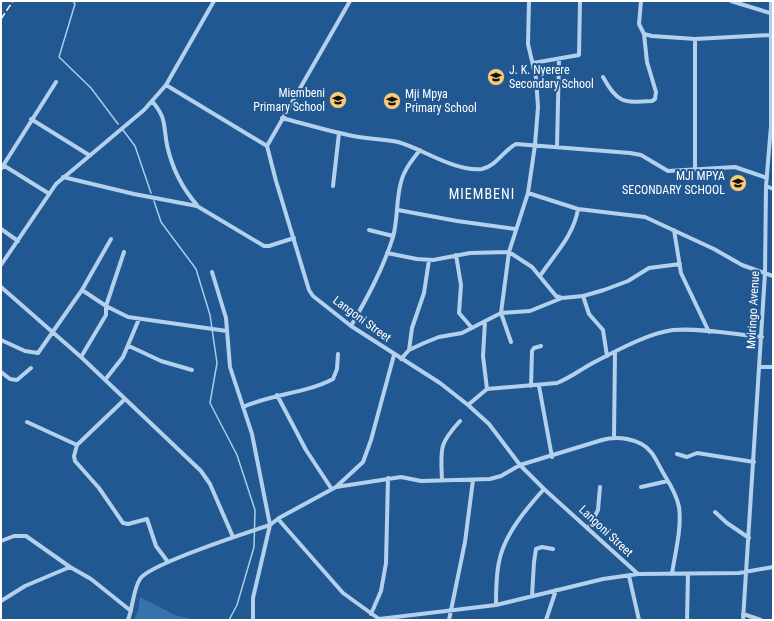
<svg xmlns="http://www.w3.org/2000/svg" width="774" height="621" viewBox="0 0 774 621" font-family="'Roboto Condensed',sans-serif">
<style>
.green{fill:#3673ae}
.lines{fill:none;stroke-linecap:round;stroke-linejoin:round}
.stream{stroke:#a7ccee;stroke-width:1.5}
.street{stroke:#b3d0ed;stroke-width:4}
.rail{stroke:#fff;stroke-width:1.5;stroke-dasharray:7 3;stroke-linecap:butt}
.labels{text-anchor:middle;stroke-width:4;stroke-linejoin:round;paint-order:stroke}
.poi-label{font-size:12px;fill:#fff;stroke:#225891;text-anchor:start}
.street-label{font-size:12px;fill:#fff;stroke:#225891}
.quarter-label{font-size:14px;letter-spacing:1px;fill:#fff;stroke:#225891}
</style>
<rect width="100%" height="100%" fill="#225891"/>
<path class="green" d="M140,597l35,18 21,5h-62l4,-9z"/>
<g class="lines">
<path class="stream" d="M73,1l2,3 -16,53 32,31 27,36
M123,130l12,16 16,47
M154,201l7,21 35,47 14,46 7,48 -7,40 27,52 18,55 -1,37 -17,58 -8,15"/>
<path class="street" d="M350,1l-83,145 9,35 33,109 4,6 38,30 89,57 28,22 21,19 31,41 24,24 94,85
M641,1l-2,23 5,10 8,2 43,3 75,-4
M731,1l39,12
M695,39v130
M533,63l46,-8 1,-54
M603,77c14,26 20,26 49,24l3,-2 1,-7 -9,-30 -3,-28
M166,85l101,61
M152,101c15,18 11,23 15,44 5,23 14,42 30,60
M282,118c23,6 47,13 71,18 15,3 30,3 45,6 25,7 57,30 84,27 13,-2 22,-19 34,-25l114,9 11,2 27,16 67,-4 32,11
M31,119l58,36
M557,147l2,-88
M3,165l45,28
M1,169l55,-87
M63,177l71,17 63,12 67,40h5l25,-8
M333,186l6,-53
M766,186l7,3
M528,193l50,16 67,8 69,32 28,16 31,11
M398,210l59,11 58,8
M1,229l17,12
M369,230l24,6
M674,230l7,43 28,59
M387,253l30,6 16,1 37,-7 39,-1 23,15 24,29 6,2 21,-2 6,18 14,16 4,26
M456,255l5,30 -2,28 13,15
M1,265l55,-81 88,-74 22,-25 48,-84
M212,272l14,46 4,49 22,67 18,91 -17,73v22
M540,276c14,-21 34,-41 38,-67
M1,287l80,70 120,114 9,13 23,53
M82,290l24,16 22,11 99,14
M583,296l21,-6 24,-9 21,-13 31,-4
M485,321l-2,35 4,33
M351,326c16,-28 32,-57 42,-89 5,-18 3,-37 8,-55 3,-12 11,-22 19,-32
M1,340l24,11 13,2 44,-63 29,-51
M511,342l-10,-29 8,-61 19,-59 7,-48 3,-38 -2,-29 -8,-34 1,-43
M129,346l32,15 31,9
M409,350l3,-22 12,-35 5,-33
M81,357l25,-42v-9l18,-54
M401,359l8,-9 15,-7 15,-6 23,-4 39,-20 29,-2 32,-13
M759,367h14
M1,372l9,7 7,1 14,-12
M105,380l18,-23 16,-38
M531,386l1,-35 2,-3 7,-2
M539,386l13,71
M277,395l29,55 25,38
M124,400l-47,45 -3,11 1,5 24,27 24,35 5,1 19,-5 9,27 12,16
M468,405l19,-16 70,-6c13,-5 23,-13 34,-19 23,-12 57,-31 82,-34 29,-2 60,4 89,7
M243,407c29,-13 64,-14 90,-28l4,-10 1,-15
M27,422l50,23
M614,437l1,-85
M677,454l10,3 10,-4 57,9
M442,480c-1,-31 -4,-35 18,-59
M336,487l65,-10 20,4 69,-2 11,-3 19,-11 82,-25c15,-4 38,-2 49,12 5,6 9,16 14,24 5,8 12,21 14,31 3,21 -4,46 -7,67
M641,487l27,-6
M715,512l12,11 22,15
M278,519l65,74 36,26 117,-14 107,-26 35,-5 101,-1 34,-6
M588,529l10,-19 2,-23
M1,541l13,-5h12l44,31 21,12 40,32
M629,576l10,44
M532,596l2,-34 2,-13 6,-2 11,2
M1,601l24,-15 45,-19
M496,605c0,-14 0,-29 3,-43 5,-27 27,-53 45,-73
M371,614l10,-23 5,-28 2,-85
M743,614l18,6
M128,620c5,-13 5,-30 12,-41 9,-15 109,-47 130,-54l9,-7 57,-31 27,-25 8,-22 23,-85
M449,620l16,-78 8,-62
M546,620l10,-30
M687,620l1,-46
M743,620l22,-347 1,-87 5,-60v-125"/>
<path class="rail" d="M1,19l12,-18"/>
</g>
<defs>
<g id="school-disc" transform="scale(0.9)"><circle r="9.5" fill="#f9cc75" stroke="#225891"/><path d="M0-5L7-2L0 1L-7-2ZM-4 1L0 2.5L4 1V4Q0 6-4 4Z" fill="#111"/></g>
</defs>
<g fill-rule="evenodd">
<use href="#school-disc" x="496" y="77"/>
<use href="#school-disc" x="338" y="100"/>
<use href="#school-disc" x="392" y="101"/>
<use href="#school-disc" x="738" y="183"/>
</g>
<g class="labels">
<g class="poi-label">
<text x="509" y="74">J. K. Nyerere<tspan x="509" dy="14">Secondary School</tspan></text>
<text x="325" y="97" text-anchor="end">Miembeni<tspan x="325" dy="14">Primary School</tspan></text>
<text x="405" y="98">Mji Mpya<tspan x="405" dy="14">Primary School</tspan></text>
<text x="725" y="180" text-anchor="end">MJI MPYA<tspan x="725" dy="14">SECONDARY SCHOOL</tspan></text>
</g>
<g class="street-label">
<text transform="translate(753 310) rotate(-87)" y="4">Mviringo Avenue</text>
<text transform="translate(362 319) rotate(36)" y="4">Langoni Street</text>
<text transform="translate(606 531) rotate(43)" y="4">Langoni Street</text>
</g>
<g class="quarter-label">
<text x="482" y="199">MIEMBENI</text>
</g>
</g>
<rect width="774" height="621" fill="none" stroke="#ffffff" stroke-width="4"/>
</svg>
